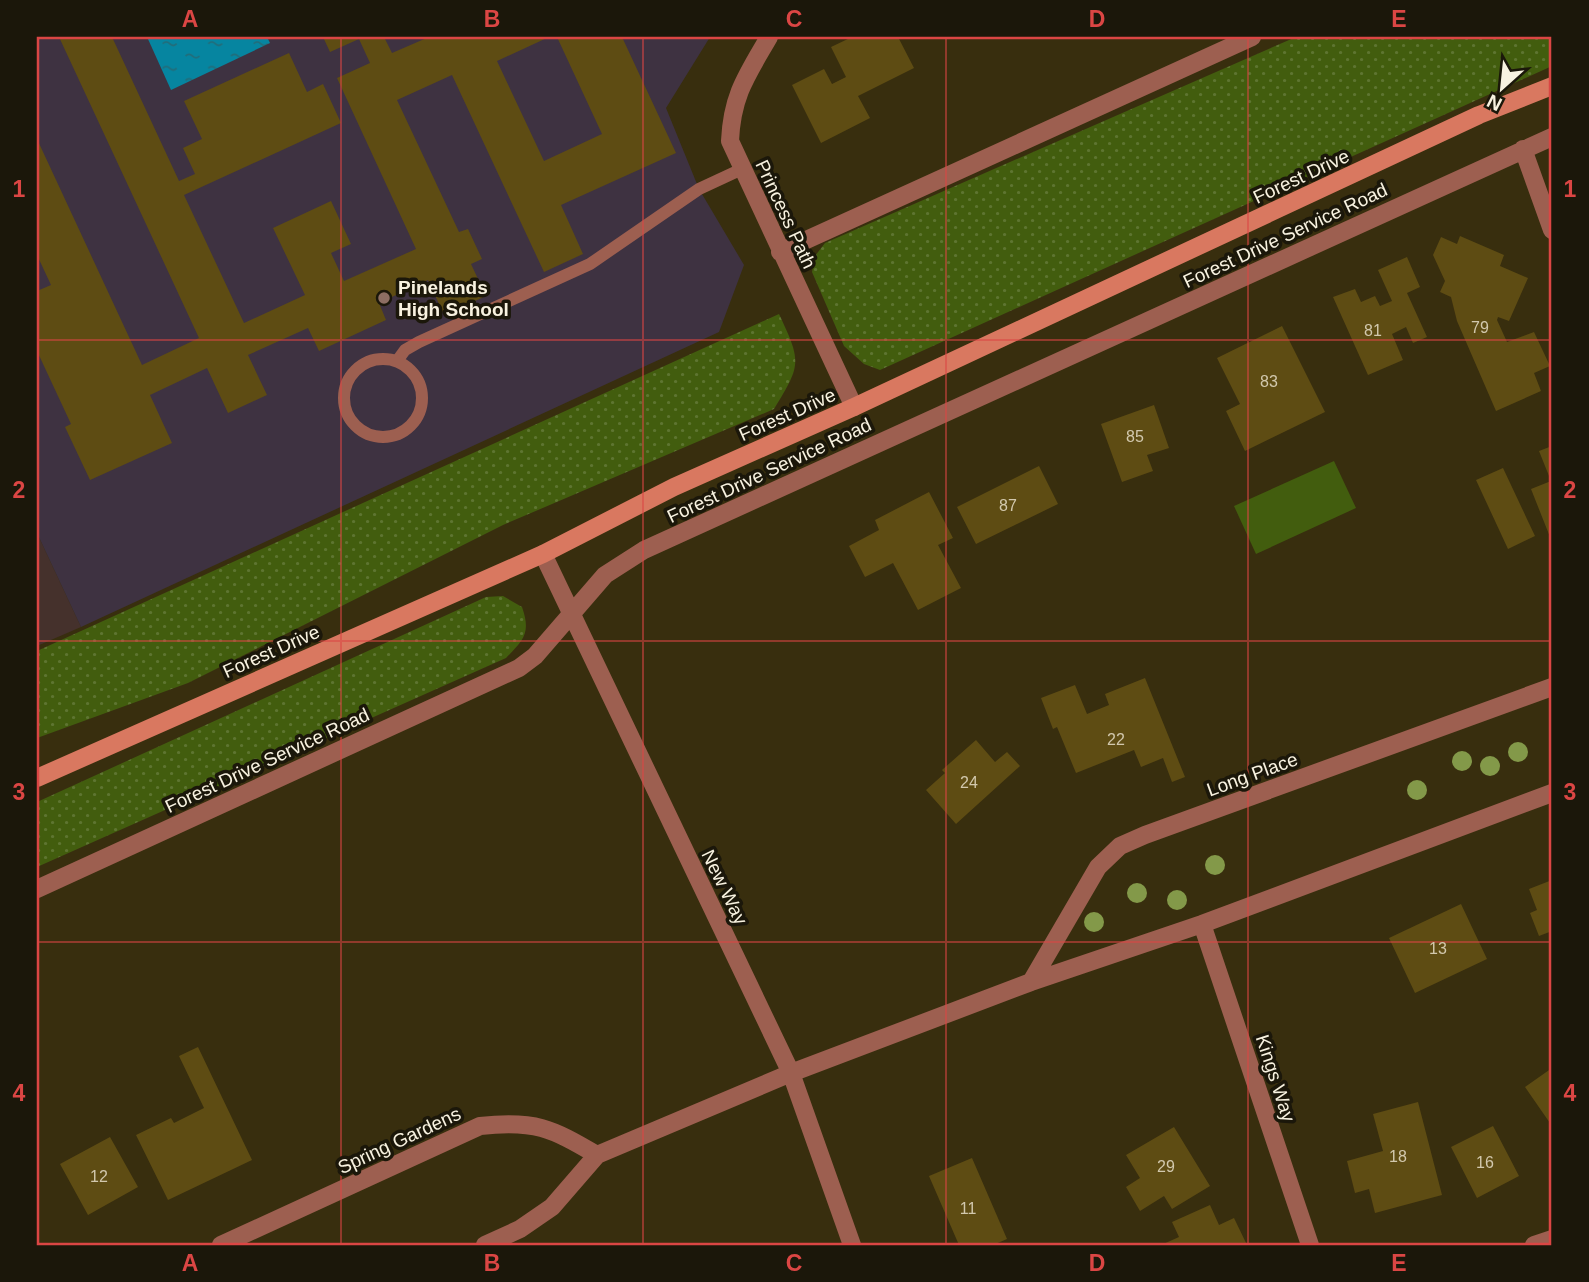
<svg xmlns="http://www.w3.org/2000/svg" width="1589" height="1282" viewBox="0 0 1589 1282" font-family="Arial,sans-serif">
<style>
.commercial{fill:#45312c}
.education{fill:#3e3241}
.grass{fill:url(#grass-dots)}
.garden{fill:#425d0e}
.water{fill:url(#water-ripples)}
.building{fill:#5e4c13}
.lines{fill:none;stroke-linecap:round;stroke-linejoin:round}
.lane{stroke:#9d5f50;stroke-width:12}
.street{stroke:#9d5f50;stroke-width:18}
.secondary{stroke:#d97860;stroke-width:18}
.tree{fill:#839949}
.grid{fill:none;stroke:#db4644;stroke-width:2;stroke-opacity:0.55}
.education-dot{fill:#8d6e63;stroke:#1b170a;stroke-width:2.5}
.labels{text-anchor:middle;stroke-width:7;stroke-linejoin:round;paint-order:stroke}
.number-label{font-size:16px;fill:#d2c8ad}
.street-label{font-size:19px;fill:#f8f2e0;stroke:#1b170a}
.poi-label{font-size:19px;font-weight:bold;fill:#f8f2e0;stroke:#1b170a;text-anchor:start}
.neatline{fill:none;stroke:#db4644;stroke-width:2.5}
.grid-label{font-size:23px;text-anchor:middle;font-weight:bold;fill:#db4644}
</style>
<defs>
<pattern id="grass-dots" width="8" height="8" patternUnits="userSpaceOnUse" patternTransform="scale(1.75)"><rect width="8" height="8" fill="#425d0e"/><path d="M2 2h.1M6 6h.1" fill="none" stroke="#5e7531" stroke-width="1.8" stroke-linecap="round"/></pattern>
<pattern id="water-ripples" width="26" height="14" patternUnits="userSpaceOnUse" patternTransform="scale(1.75)"><rect width="26" height="14" fill="#0685a0"/><path d="M2 4q2-2 4 0t4 0M15 11q2-2 4 0t4 0" fill="none" stroke="#216d7b"/></pattern>
</defs>
<rect width="100%" height="100%" fill="#382e0e"/>
<path class="commercial" d="M37,533l44,94 -44,19z"/>
<path class="education" d="M37,37h673l-44,71 33,81 45,76 -25,67 -638,295 -44,-94z"/>
<path class="grass" d="M1296,37h256v29l-672,304 -16,-6 -20,-18 -32,-74 3,-16 10,-13z
M779,314c22,47 23,50 -5,95l-271,116 -315,158 -151,55v-87z
M503,596l19,11c9,26 2,32 -16,51l-469,209v-65l449,-205z"/>
<path class="garden" d="M1334,461l22,47 -100,46 -22,-48z"/>
<path class="water" d="M153,37h114l3,6 -99,47 -23,-51z"/>
<path class="building" d="M59,37h53l67,144 16,-7 -12,-26 19,-9 -18,-38 105,-48 18,39 16,-8 18,39 -157,72 60,128 61,-28 -32,-67 58,-27 20,43 -20,9 13,28 72,-32 -79,-171 33,-15 -11,-24 -29,13 -7,-15h61l8,16 37,-16h120l-52,24 47,100 58,-27 -45,-97h65l54,116 -115,52 22,49 -39,18 -92,-197 -55,25 62,132 9,-3 14,30 -11,5 15,32 -42,19 -16,-35 -49,23 7,17 -67,31 -11,-23 -60,27 19,40 -39,18 -21,-45 -57,27 22,48 -82,37 -25,-53 6,-3 -34,-73v-60l14,-6 -14,-30v-116l105,226 57,-27z
M852,37h46l16,31 -56,28 12,22 -49,25 -29,-58 32,-16 8,15 14,-7 -15,-30z
M1460,236l44,19 -4,11 28,12 -19,43 -11,-4 -1,3 10,22 27,-10 16,34 -16,7 7,18 -45,20 -39,-90 -6,-24 -11,-5 5,-11 -12,-26 8,-18 16,7z
M1407,257l13,30 -13,6 20,44 -14,6 -7,-16 -14,7 11,26 -35,15 -35,-78 22,-8 6,13 14,-6 5,10 12,-5 -14,-31z
M1282,326l43,86 -80,39 -19,-40 14,-7 -23,-46z
M1154,405l15,43 -22,7 6,16 -31,11 -21,-58z
M1552,446v96l-21,-53 20,-8 -12,-30z
M1039,466l19,38 -82,40 -19,-37z
M1503,468l32,68 -27,13 -32,-69z
M929,492l24,46 -15,7 23,43 -43,22 -25,-47 -28,14 -16,-31 30,-16 -4,-10z
M1145,678l40,99 -13,5 -9,-24 -22,9 -7,-17 -58,23 -19,-46 -4,2 -12,-31 34,-13 12,29 22,-9 -4,-11z
M976,740l19,22 12,-10 13,14 -64,58 -30,-34 19,-17 -3,-3z
M1552,880v51l-13,5 -9,-23 7,-3 -8,-21z
M1461,904l26,55 -72,34 -26,-55z
M198,1047l54,113 -84,40 -32,-65 35,-17 3,5 30,-15 -25,-52z
M1552,1068v58l-27,-39z
M1418,1102l24,93 -67,18 -6,-24 -14,4 -8,-32 36,-10 -10,-37z
M1493,1126l26,50 -42,22 -26,-51z
M1174,1127l36,59 -38,23 -8,-13 -24,15 -14,-24 14,-9 -14,-23z
M110,1137l28,50 -50,28 -28,-51z
M972,1158l35,81 -14,6h-34l-30,-69z
M1210,1205l9,20 15,-7 13,27h-86l18,-8 -7,-15z"/>
<g class="lines">
<path class="lane" d="M344 398a39 39 0 1 1 78 0a39 39 0 1 1-78 0Z
M397,361l8,-11 14,-8 171,-78 109,-75 43,-20"/>
<path class="street" d="M769,37c-22,38 -37,58 -39,104l124,266
M1523,149l29,81
M780,252l472,-215
M543,554l248,519 61,172
M37,889l482,-221 16,-12 70,-81 39,-25 908,-413
M1202,924l108,321
M1031,982l67,-115 22,-21 25,-11 407,-148
M221,1245l259,-119c55,-6 71,2 117,29
M485,1245l35,-16 32,-22 45,-52 194,-82 240,-91 171,-58 350,-131
M1534,1245l18,-6"/>
<path class="secondary" d="M37,778l506,-224 131,-67 180,-80 625,-292 73,-29"/>
</g>
<g class="tree">
<circle cx="1518" cy="752" r="10"/>
<circle cx="1462" cy="761" r="10"/>
<circle cx="1490" cy="766" r="10"/>
<circle cx="1417" cy="790" r="10"/>
<circle cx="1215" cy="865" r="10"/>
<circle cx="1137" cy="893" r="10"/>
<circle cx="1177" cy="900" r="10"/>
<circle cx="1094" cy="922" r="10"/>
</g>
<path class="grid" d="M341,37v1208M643,37v1208M946,37v1208M1248,37v1208M37,340h1515M37,641h1515M37,942h1515"/>
<circle class="education-dot" cx="384" cy="298" r="7"/>
<g class="labels">
<g class="number-label">
<text x="1480" y="333">79</text>
<text x="1373" y="336">81</text>
<text x="1269" y="387">83</text>
<text x="1135" y="442">85</text>
<text x="1008" y="511">87</text>
<text x="1116" y="745">22</text>
<text x="969" y="788">24</text>
<text x="1438" y="954">13</text>
<text x="1398" y="1162">18</text>
<text x="1485" y="1168">16</text>
<text x="1166" y="1172">29</text>
<text x="99" y="1182">12</text>
<text x="968" y="1214">11</text>
</g>
<g class="street-label">
<text transform="translate(1301 176) rotate(-25)" y="7">Forest Drive</text>
<text transform="translate(786 214) rotate(65)" y="7">Princess Path</text>
<text transform="translate(1285 235) rotate(-25)" y="7">Forest Drive Service Road</text>
<text transform="translate(787 414) rotate(-24)" y="7">Forest Drive</text>
<text transform="translate(769 470) rotate(-25)" y="7">Forest Drive Service Road</text>
<text transform="translate(271 651) rotate(-24)" y="7">Forest Drive</text>
<text transform="translate(267 760) rotate(-25)" y="7">Forest Drive Service Road</text>
<text transform="translate(1252 774) rotate(-20)" y="7">Long Place</text>
<text transform="translate(725 887) rotate(64)" y="7">New Way</text>
<text transform="translate(1276 1078) rotate(72)" y="7">Kings Way</text>
<text transform="translate(399 1140) rotate(-25)" y="7">Spring Gardens</text>
</g>
<g class="poi-label">
<text x="398" y="294">Pinelands<tspan x="398" dy="22">High School</tspan></text>
</g>
</g>
<rect width="1589" height="1282" fill="none" stroke="#1b170a" stroke-width="77"/>
<g transform="translate(1502 88) rotate(207)" stroke="#1b170a" stroke-width="5" paint-order="stroke">
<path d="M0-5L12 26L0 18L-12 26Z" fill="#f8f2e0"/>
<text y="-10" font-size="19" font-weight="bold" text-anchor="middle" fill="#f8f2e0">N</text>
</g>
<rect x="38" y="38" width="1512" height="1206" class="neatline"/>
<g class="grid-label">
<text x="190" y="27">A</text>
<text x="492" y="27">B</text>
<text x="794" y="27">C</text>
<text x="1097" y="27">D</text>
<text x="1399" y="27">E</text>
<text x="19" y="197">1</text>
<text x="1570" y="197">1</text>
<text x="19" y="498">2</text>
<text x="1570" y="498">2</text>
<text x="19" y="800">3</text>
<text x="1570" y="800">3</text>
<text x="19" y="1101">4</text>
<text x="1570" y="1101">4</text>
<text x="190" y="1271">A</text>
<text x="492" y="1271">B</text>
<text x="794" y="1271">C</text>
<text x="1097" y="1271">D</text>
<text x="1399" y="1271">E</text>
</g>
</svg>
